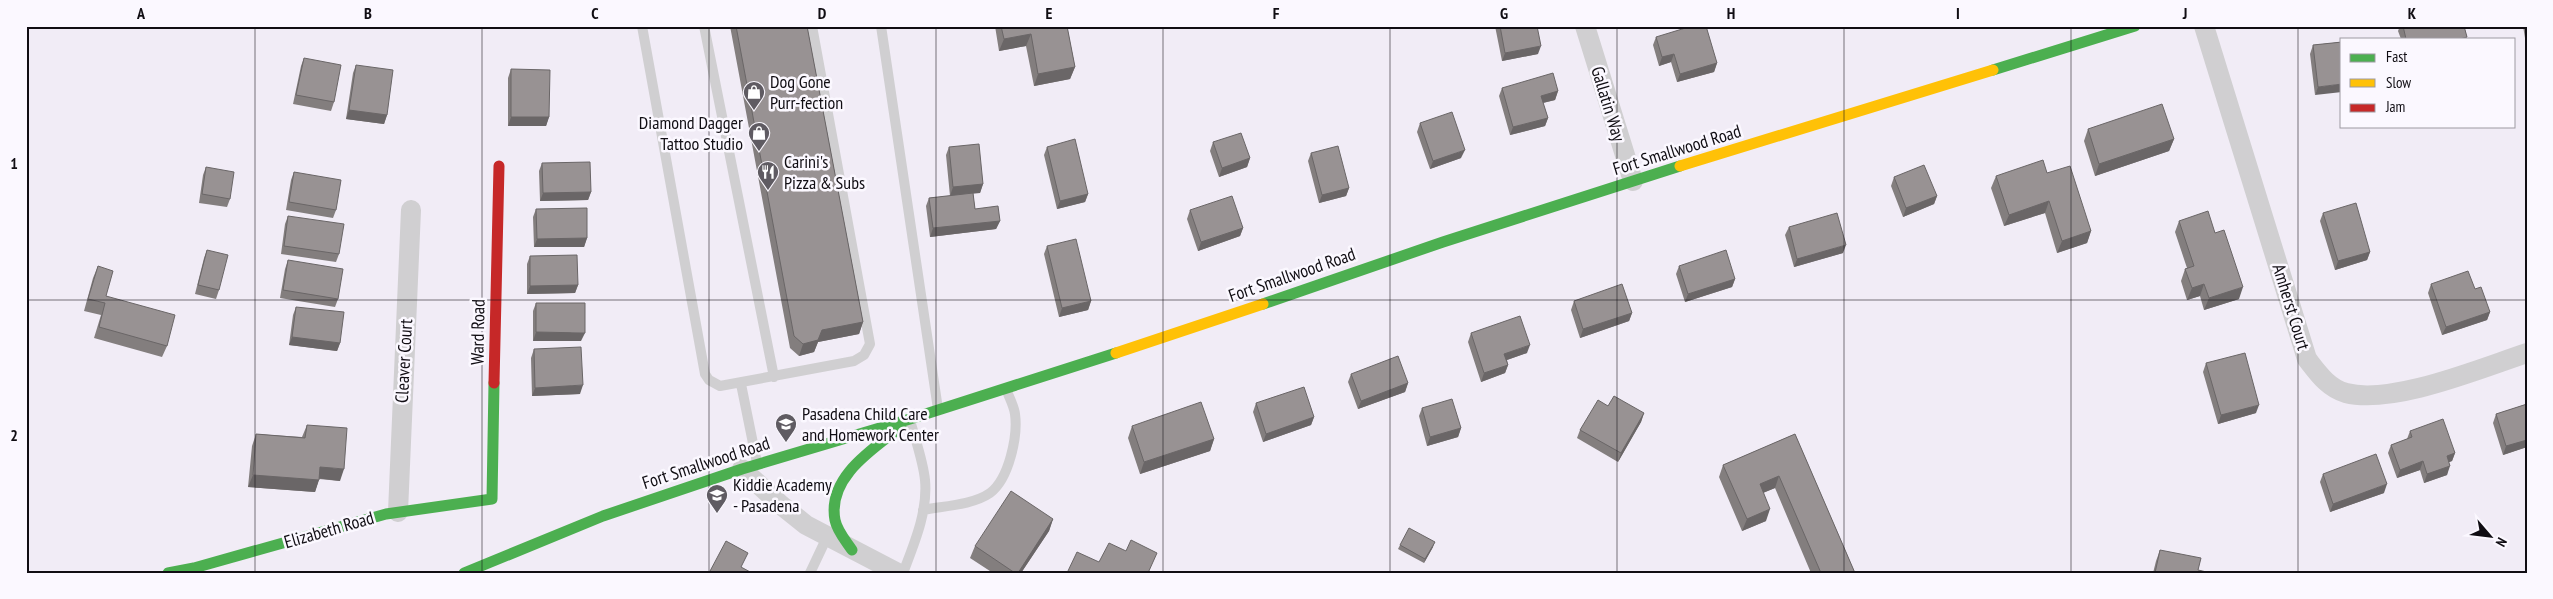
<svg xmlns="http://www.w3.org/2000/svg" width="2553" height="599" viewBox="0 0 2553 599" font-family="'PT Sans Narrow',sans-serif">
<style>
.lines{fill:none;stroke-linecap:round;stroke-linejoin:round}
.lane{stroke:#d0cfd1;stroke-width:10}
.street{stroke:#d0cfd1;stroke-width:20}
.fast{stroke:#4caf50;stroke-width:11}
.slow{stroke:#ffc107;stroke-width:11}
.jam{stroke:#c62828;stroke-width:11}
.wall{fill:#837e7e}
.shaded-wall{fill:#6a6667}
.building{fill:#989293;stroke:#6a6667}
.grid{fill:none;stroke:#100d13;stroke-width:1;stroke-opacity:0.55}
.labels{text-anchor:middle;stroke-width:5;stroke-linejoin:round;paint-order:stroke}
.poi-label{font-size:18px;fill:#100d13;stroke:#fbf8ff;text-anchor:start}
.street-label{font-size:18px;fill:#100d13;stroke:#fbf8ff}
.neatline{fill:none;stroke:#100d13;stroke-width:2}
.grid-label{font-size:16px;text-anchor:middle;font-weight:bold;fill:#100d13}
</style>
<rect width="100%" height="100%" fill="#f1ecf6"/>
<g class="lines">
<path class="lane" d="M642,26l63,348 4,6 11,6 134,-25 10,-6 6,-11 -58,-318
M704,26l70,351
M881,26l57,383
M741,384l16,79
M923,510c20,-4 50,-5 67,-17 19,-14 28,-57 25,-79 -1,-8 -6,-17 -9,-25
M810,573l17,-36
M903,573c11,-29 25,-61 22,-93 -2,-20 -10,-41 -15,-60"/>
<path class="street" d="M1585,26l48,155
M2204,26l103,333c11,14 21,29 39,34 47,12 135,-25 181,-40
M742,469l39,36 25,20 92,48
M398,512l13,-302"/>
<path class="fast" d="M1993,70l142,-44
M1263,304l180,-62 237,-76
M852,550c-6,-9 -15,-19 -17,-30 -8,-43 38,-71 66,-93
M168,573l26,-5 192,-54 106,-15 2,-116
M464,573l139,-57 139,-47 168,-50 206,-66"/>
<path class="slow" d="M1680,166l313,-96
M1116,353l147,-49"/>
<path class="jam" d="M494,383l5,-217"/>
</g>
<path class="wall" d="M730,26h77l56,296 -4,12 -41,8 -4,10 -15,4 -9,-8z
M995,26h72l8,41 -5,12 -36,7 -8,-40 -27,5z
M1495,26h42l1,28 -36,7z
M2400,26h64l3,11 -1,2h-65l-3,-8z
M2523,26h4v12h-2z
M1656,37l61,26 -3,9 -37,10 -6,-20 -12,4 -6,-21z
M2342,42l-27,53 -5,-41 3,-9z
M304,58l30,44 -3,9 -38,-7 8,-38z
M356,65l31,50 -3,9 -38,-5 7,-46z
M511,69l38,48 -3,9h-38v-48z
M1502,88l56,3 -3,9 -12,3 5,15 -3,8 -35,9 -11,-39z
M1420,123l41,35 -31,11 -13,-37z
M2088,129l86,10 -5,12 -74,25 -11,-35z
M1213,142l37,16 -3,9 -28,10 -9,-26z
M949,147l34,37 -3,9h-7l2,16 25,12 -4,8 -66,8 -4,-31 3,-8 21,-2 -4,-41z
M1047,147l41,47 -3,8 -28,7 -13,-54z
M1311,153l38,35 -3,8 -27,7 -11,-42z
M542,163l49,29 -3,8 -48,1 -1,-30z
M206,167l24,32 -3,8 -28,-4 4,-28z
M294,172l42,38 -3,8 -47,-8 5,-30z
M2047,173l44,58 -4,12 -30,10 -12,-40 -41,13 -13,-38 5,-12z
M1894,177l43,19 -3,8 -31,13 -12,-31z
M536,209l51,29 -3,9h-50l-1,-30z
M1190,210l53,18 -3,8 -42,15 -11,-32z
M2323,213l47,39 -3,8 -32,10 -15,-49z
M288,216l51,38 -3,8 -55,-8 4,-30z
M2179,221l36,12 24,66 -35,11 -4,-14 -13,4 -6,-19 4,-12 2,-1 -12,-36z
M1789,227l54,26 -49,14 -9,-32z
M1047,246l44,55 -3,9 -29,7 -15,-63z
M207,250l12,40 -3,9 -21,-5 9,-36z
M530,256l48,29 -3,8 -48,1v-30z
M288,260l50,39 -3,8 -55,-9 5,-29z
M98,266l8,30 61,50 -5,11 -68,-19 7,-23 -17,-4 9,-33z
M1679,266l56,13 -3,8 -47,15 -9,-28z
M2431,284l44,5 15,23 -3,8 -45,15 -14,-42z
M1574,301l58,12 -3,8 -49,17 -9,-28z
M536,303l45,38h-48v-30z
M296,307l44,36 -3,8 -48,-6 4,-30z
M1471,333l56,20 -20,7 1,5 -3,8 -24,9 -13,-40z
M534,349l46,45 -48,2 -1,-38z
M2206,363l50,50 -38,11 -15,-52z
M1351,374l57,9 -3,9 -47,17 -10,-27z
M1256,403l58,14 -3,8 -48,17 -10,-30z
M2527,404v43l-24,8 -10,-32 3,-9z
M1608,406l36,7 -3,9 -23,40 -41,-24 3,-8z
M1422,408l39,20 -3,9 -31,9 -8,-30z
M307,425l33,56 -21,-2 -4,13 -67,-5 4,-41 4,-12 46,3z
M1132,426l82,13 -4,12 -70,23 -12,-36z
M2410,431l45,22 -3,8 -3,1 -2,13 -23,8 -4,-13 -23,8 -9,-25 3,-8 16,-6z
M1795,434l60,139h-44l-36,-85 -12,5 3,28 -24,10 -23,-54 4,-12z
M2323,474l61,19 -54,19 -10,-30z
M1053,519l-4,12 -28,42h-28l-23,-15 5,-12z
M1400,545l33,2 -9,16 -26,-14z
M2160,550l38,20 13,3h-58l3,-12z"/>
<path class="shaded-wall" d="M1031,34l-5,12 -27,5 5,-12z
M1541,46l-3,8 -36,7 3,-8z
M1674,54l-3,8 -12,4 3,-9z
M1717,63l-3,9 -37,10 3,-8z
M1075,67l-5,12 -36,7 4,-12z
M2342,84v8l-27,3 3,-8z
M1558,91l-3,9 -17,4 3,-8z
M349,110l38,5 -3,9 -38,-5z
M511,117h38l-3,9h-38z
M1548,118l-3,8 -35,9 3,-8z
M2174,139l-5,12 -74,25 4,-12z
M1465,150l-4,8 -31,11 3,-8z
M1250,158l-3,9 -28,10 3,-9z
M983,184l-3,9 -30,3 3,-9z
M1349,188l-3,8 -27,7 3,-8z
M591,192l-3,8 -48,1 3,-8z
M1088,194l-3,8 -28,7 3,-8z
M1937,196l-3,8 -31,13 3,-9z
M2049,201l-4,12 -41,13 5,-11z
M1000,221l-4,8 -66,8 3,-9z
M1243,228l-3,8 -42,15 3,-9z
M2091,231l-4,12 -30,10 5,-12z
M587,238l-3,9h-50l3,-8z
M1846,245l-3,8 -49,14 3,-8z
M2370,252l-3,8 -32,10 3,-9z
M1735,279l-3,8 -47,15 3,-8z
M2204,284l-4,12 -13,4 5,-12z
M578,285l-3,8 -48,1 3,-8z
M2243,287l-4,12 -35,11 5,-12z
M1091,301l-3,9 -29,7 3,-9z
M2490,312l-3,8 -45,15 4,-8z
M1632,313l-3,8 -49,17 3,-9z
M863,322l-4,12 -41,8 -4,10 -15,4 4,-12 19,-14z
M536,332l49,1 -4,8h-48z
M292,337l48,6 -3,8 -48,-6z
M1530,345l-3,8 -26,9 3,-8z
M1508,365l-3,8 -24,9 3,-9z
M1408,383l-3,9 -47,17 3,-8z
M583,385l-3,9 -48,2 3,-8z
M2259,405l-3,8 -38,11 3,-9z
M1644,413l-3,9 -23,40 3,-9z
M1314,417l-3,8 -48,17 3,-8z
M1461,428l-3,9 -31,9 3,-9z
M1214,439l-4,12 -70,23 4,-12z
M2527,440v7l-24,8 3,-9z
M2455,453l-3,8 -8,3 3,-8z
M2423,461l-3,9 -23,8 3,-8z
M2450,466l-3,9 -23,8 3,-9z
M320,467l24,2 -4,12 -24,-3z
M253,475l66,5 -4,12 -67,-5z
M1779,476l-4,12 -20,8 5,-12z
M2387,484l-3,9 -54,19 3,-8z
M1770,509l-4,12 -24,10 5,-12z
M1053,519l-4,12 -28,42h-3z
M1435,542l-2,5 -9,16 1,-4z"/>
<path class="building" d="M736,26h71l56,296 -41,8 -4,10 -15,4 -9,-8z
M1001,26h66l8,41 -37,7 -7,-40 -27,5z
M1500,26h37l4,20 -36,7z
M1692,26h14l11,37 -37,11 -6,-20 -12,3 -6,-20z
M2403,26h61l3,11 -7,2h-54z
M2342,42v42l-24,3 -5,-42z
M304,58l37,7 -7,37 -38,-7z
M356,65l37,5 -6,45 -38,-5z
M511,69l39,1 -1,47h-38z
M1553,73l5,18 -17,5 7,22 -35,9 -11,-39z
M2162,104l12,35 -75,25 -11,-35z
M1452,112l13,38 -32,11 -13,-38z
M1241,133l9,25 -28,10 -9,-26z
M1075,139l13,55 -28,7 -13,-54z
M979,144l4,40 -30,3 -4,-40z
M1338,146l11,42 -27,7 -11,-42z
M2043,160l4,13 23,-7 21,65 -29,10 -13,-40 -40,14 -13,-39z
M590,162l1,30 -48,1 -1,-30z
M1924,165l13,31 -31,12 -12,-31z
M206,167l28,5 -4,27 -28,-5z
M294,172l47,8 -5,30 -47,-8z
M973,193l2,16 23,-3 2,15 -67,7 -4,-30z
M1232,196l11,32 -42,14 -11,-32z
M2356,203l14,49 -32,9 -15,-48z
M587,208v30l-50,1 -1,-30z
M2208,211l7,22 9,-3 19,57 -34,11 -5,-14 -12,4 -7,-19 9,-3 -15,-45z
M1837,213l9,32 -49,14 -8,-32z
M288,216l56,8 -5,30 -55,-8z
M1076,239l15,62 -29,7 -15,-62z
M207,250l21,5 -9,35 -21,-5z
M1726,250l9,29 -47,15 -9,-28z
M577,255l1,30 -48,1v-30z
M288,260l55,9 -5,30 -55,-9z
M98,266l15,5 -7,25 69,19 -8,31 -68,-19 6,-24 -17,-4z
M2468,271l7,18 6,-2 9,25 -44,15 -15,-43z
M1622,284l10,29 -49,16 -9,-28z
M536,303h49v30l-49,-1z
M296,307l48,5 -4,31 -48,-6z
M1520,316l10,29 -26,9 4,11 -24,8 -13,-40z
M581,347l2,38 -48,3 -1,-39z
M2245,353l14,52 -38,10 -15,-52z
M1398,356l10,27 -47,18 -10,-27z
M1304,387l10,30 -48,17 -10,-31z
M1614,396l30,17 -23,40 -41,-23 18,-30 10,6z
M1452,399l9,29 -31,9 -8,-29z
M1201,402l13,37 -70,23 -12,-36z
M2527,404v36l-21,6 -10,-32z
M2443,419l12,34 -8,3 3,10 -23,8 -4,-13 -23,9 -9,-25 21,-8 -2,-6z
M307,425l40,3 -3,41 -24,-2 -1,13 -66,-5 3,-41 49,4z
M1795,434l60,139h-34l-42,-97 -19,8 10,25 -23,10 -24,-54z
M2376,454l11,30 -54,20 -10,-30z
M1011,491l42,28 -35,54h-3l-40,-27z
M1409,528l26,14 -10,17 -25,-14z
M1131,540l26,13 -9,20h-81l10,-21 22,10 10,-19 17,8z
M726,541l22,12 -7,14 11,6h-43z
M2160,550l41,8 -3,12 13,3h-56z"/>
<path class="grid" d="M255,26v547M482,26v547M709,26v547M936,26v547M1163,26v547M1390,26v547M1617,26v547M1844,26v547M2071,26v547M2298,26v547M26,300h2501"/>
<defs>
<g id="shop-pin" transform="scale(1.125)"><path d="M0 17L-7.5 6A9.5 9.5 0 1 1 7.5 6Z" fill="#5f5b62" stroke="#fbf8ff"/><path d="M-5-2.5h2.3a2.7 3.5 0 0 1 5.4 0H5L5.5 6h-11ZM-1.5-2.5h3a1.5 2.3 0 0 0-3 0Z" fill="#fff"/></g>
<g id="restaurant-pin" transform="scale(1.125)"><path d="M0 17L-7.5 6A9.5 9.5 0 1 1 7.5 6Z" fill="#5f5b62" stroke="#fbf8ff"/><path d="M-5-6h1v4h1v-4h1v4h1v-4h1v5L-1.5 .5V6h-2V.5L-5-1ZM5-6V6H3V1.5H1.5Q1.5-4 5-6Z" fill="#fff"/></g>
<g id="school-pin" transform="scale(1.125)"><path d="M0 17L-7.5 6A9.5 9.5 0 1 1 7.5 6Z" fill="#5f5b62" stroke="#fbf8ff"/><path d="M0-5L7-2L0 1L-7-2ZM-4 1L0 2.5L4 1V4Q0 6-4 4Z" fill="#fff"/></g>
</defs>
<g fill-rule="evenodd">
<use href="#shop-pin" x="754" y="92"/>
<use href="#shop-pin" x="759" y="133"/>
<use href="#restaurant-pin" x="768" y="172"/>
<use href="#school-pin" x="786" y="424"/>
<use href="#school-pin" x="717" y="495"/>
</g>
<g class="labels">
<g class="poi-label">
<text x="770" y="88">Dog Gone<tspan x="770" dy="21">Purr-fection</tspan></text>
<text x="743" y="129" text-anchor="end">Diamond Dagger<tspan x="743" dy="21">Tattoo Studio</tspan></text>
<text x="784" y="168">Carini's<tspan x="784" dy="21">Pizza &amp; Subs</tspan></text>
<text x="802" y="420">Pasadena Child Care<tspan x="802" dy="21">and Homework Center</tspan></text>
<text x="733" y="491">Kiddie Academy<tspan x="733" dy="21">- Pasadena</tspan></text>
</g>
<g class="street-label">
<text transform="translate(1608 104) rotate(73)" y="6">Gallatin Way</text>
<text transform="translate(1677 150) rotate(-17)" y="6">Fort Smallwood Road</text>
<text transform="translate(1292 275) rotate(-19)" y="6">Fort Smallwood Road</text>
<text transform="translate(2291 307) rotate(73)" y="6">Amherst Court</text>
<text transform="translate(478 332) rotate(-89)" y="6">Ward Road</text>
<text transform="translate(404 361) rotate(-87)" y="6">Cleaver Court</text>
<text transform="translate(706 463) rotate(-18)" y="6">Fort Smallwood Road</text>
<text transform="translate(329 530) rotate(-16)" y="6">Elizabeth Road</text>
</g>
</g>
<rect width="2553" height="599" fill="none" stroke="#fbf8ff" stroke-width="55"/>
<rect x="2340" y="38" width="175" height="90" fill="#fbf8ff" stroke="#9d9aa1"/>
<rect x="2350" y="54" width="25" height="8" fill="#4caf50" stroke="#9d9aa1"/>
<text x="2386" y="62" font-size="15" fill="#100d13">Fast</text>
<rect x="2350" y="79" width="25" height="8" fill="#ffc107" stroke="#9d9aa1"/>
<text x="2386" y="88" font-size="15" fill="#100d13">Slow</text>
<rect x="2350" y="104" width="25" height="8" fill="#c62828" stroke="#9d9aa1"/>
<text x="2386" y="112" font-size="15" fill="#100d13">Jam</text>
<g transform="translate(2490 536) rotate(118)" stroke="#fbf8ff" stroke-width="4" paint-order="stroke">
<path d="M0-4L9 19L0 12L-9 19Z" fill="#100d13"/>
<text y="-8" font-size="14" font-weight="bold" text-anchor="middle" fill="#100d13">N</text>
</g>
<rect x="28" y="28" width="2498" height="544" class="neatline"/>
<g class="grid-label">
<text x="141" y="19">A</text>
<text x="368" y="19">B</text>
<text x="595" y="19">C</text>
<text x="822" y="19">D</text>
<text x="1049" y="19">E</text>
<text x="1276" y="19">F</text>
<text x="1504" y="19">G</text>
<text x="1731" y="19">H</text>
<text x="1958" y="19">I</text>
<text x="2185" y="19">J</text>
<text x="2412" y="19">K</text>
<text x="14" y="169">1</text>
<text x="14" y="441">2</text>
</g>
</svg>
